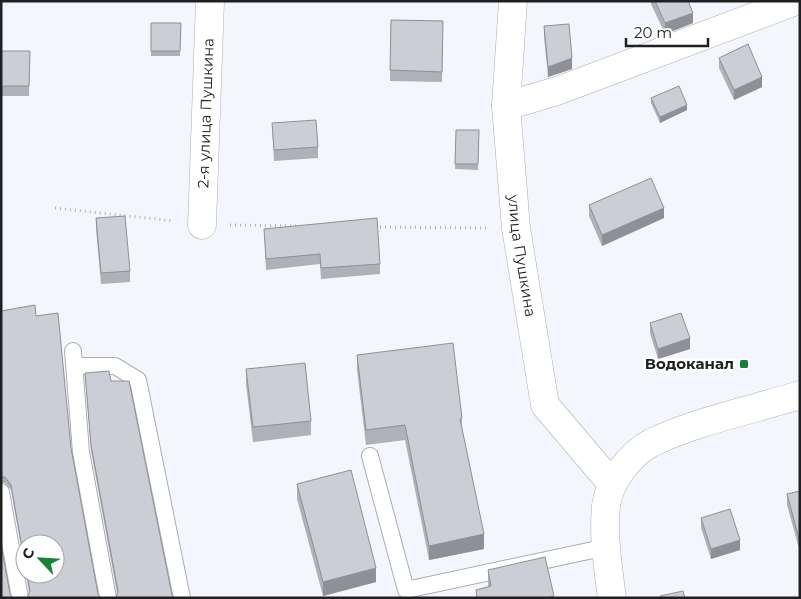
<svg xmlns="http://www.w3.org/2000/svg" width="801" height="599" viewBox="0 0 801 599" font-family="Montserrat,sans-serif">
<style>
.lines{fill:none;stroke-linecap:round;stroke-linejoin:round}
.lane-casing{stroke:#abadb4;stroke-width:18}
.street-casing{stroke:#abadb4;stroke-width:29}
.secondary-casing{stroke:#abadb4;stroke-width:29}
.path{stroke:#b0b2b7;stroke-width:3;stroke-dasharray:1 4;stroke-linecap:butt}
.lane{stroke:#fff;stroke-width:16}
.street{stroke:#fff;stroke-width:28}
.secondary{stroke:#fff;stroke-width:28}
.wall{fill:#afb1b7}
.shaded-wall{fill:#8f9095}
.building{fill:#ccced5;stroke:#8f9095}
.poi-dot{fill:#168137;stroke:#fff;stroke-width:2}
.labels{text-anchor:middle;stroke-width:5;stroke-linejoin:round;paint-order:stroke}
.street-label{font-size:15px;fill:#202023;stroke:#fff}
.poi-label{font-size:15px;font-weight:bold;fill:#202023;stroke:#fff;text-anchor:end}
</style>
<rect width="100%" height="100%" fill="#f4f6fd"/>
<g class="lines">
<g class="lane-casing">
<path id="lane" d="M73,351l8,101 27,146
M74,366h41l23,14 44,218
M370,456l36,134 201,-43
M1,492l19,106"/>
</g>
<g class="street-casing">
<g id="street">
<path id="s1" d="M513,1l-7,105 10,122 29,177 67,79"/>
<path d="M506,106l51,-15 239,-90"/>
<path id="s2" d="M202,225l8,-224"/>
</g>
</g>
<g class="secondary-casing">
<path id="secondary" d="M612,598c-4,-30 -9,-62 -6,-92 3,-24 23,-51 45,-63 46,-22 100,-33 149,-48"/>
</g>
<path class="path" d="M55,208l119,13
M230,225l69,1
M375,227l114,1"/>
<use href="#lane" class="lane"/>
<use href="#street" class="street"/>
<use href="#secondary" class="secondary"/>
</g>
<path class="wall" d="M651,1h37l5,22 -28,11 -14,-30z
M391,20l52,1 -1,61 -52,-1z
M151,23h30l-1,33h-29z
M544,26l28,43 -24,8 -4,-40z
M1,51h29l-1,45h-28z
M719,58l43,29 -28,13 -15,-32z
M651,98l36,12 -27,13 -9,-20z
M272,123l46,24v11l-44,3z
M456,130h23l-1,40 -23,-1z
M589,205l75,13 -62,28 -13,-30z
M96,218l34,53v11l-29,2 -5,-55z
M264,229l116,35v10l-59,5 -1,-15 -54,6z
M1,311l35,5 35,132 27,146 -69,-2 -3,-18h29l-30,-30v25l-14,-79 -6,-7h-4z
M650,323l40,26 -32,10 -8,-26z
M357,355l105,63v11l22,120 -55,11 -24,-120 -39,5 -9,-75z
M246,369l65,52v14l-58,7 -7,-58z
M85,373l26,8 61,214 -55,-2 -26,-142z
M297,484l79,98 -53,14 -26,-97z
M800,491v61l-13,-47v-11z
M701,518l39,32 -29,9 -10,-31z
M488,570l66,28h-78v-8l12,-3z"/>
<path class="shaded-wall" d="M693,13v10l-28,11v-11z
M572,58v11l-24,8v-10z
M762,77v10l-28,13v-10z
M687,105v5l-27,13v-6z
M664,208v10l-62,28v-11z
M690,338v11l-32,10v-10z
M484,534v15l-55,11v-14z
M740,540v10l-29,9v-10z
M376,568v14l-53,14v-14z"/>
<path class="building" d="M655,1h33l5,12 -28,10z
M391,20l52,1 -1,51 -52,-2z
M151,23h30l-1,28h-29z
M569,24l3,34 -24,9 -4,-41z
M748,44l14,33 -28,13 -15,-32z
M1,51h29l-1,35h-28z
M679,86l8,19 -27,12 -9,-19z
M316,120l2,27 -44,3 -2,-27z
M456,130h23l-1,34h-23z
M651,178l13,30 -62,27 -13,-30z
M125,216l5,55 -29,2 -5,-55z
M377,218l3,46 -59,4 -1,-14 -54,5 -2,-30z
M35,305l1,11 22,-3 13,135 27,146 3,4h-74l3,-7 -3,-17h28v-30h-30v20l-14,-79 -6,-8h-4v-166z
M681,313l9,25 -32,11 -8,-26z
M453,343l9,75 -2,1 24,115 -55,12 -24,-121 -39,5 -9,-75z
M305,363l6,58 -58,6 -7,-58z
M109,371l2,10h18l43,214 3,3h-59l2,-7 -27,-146 -6,-72z
M351,470l25,98 -53,14 -26,-98z
M800,491v51l-13,-48z
M730,509l10,31 -29,9 -10,-31z
M1,545l9,49 3,4h-12z
M545,557l9,39 -7,2h-70l-1,-8 15,-4 -3,-16z
M683,591l2,7h-25v-2z"/>
<rect class="poi-dot" x="739" y="359" width="10" height="10" rx="2.5"/>
<g class="labels">
<g class="street-label">
<text dy="5" stroke="none"><textPath href="#s2" startOffset="112">2-я улица Пушкина</textPath></text>
<text dy="5" stroke="none"><textPath href="#s1" startOffset="256">улица Пушкина</textPath></text>
</g>
<g class="poi-label">
<text x="734" y="369">Водоканал</text>
</g>
</g>
<rect width="801" height="599" fill="none" stroke="#202023" stroke-width="5"/>
<g transform="translate(40 559) rotate(295)"><circle r="24" fill="#ffffff" stroke="#a6a6a7"/>
<path d="M0-4L9 19L0 12L-9 19Z" fill="#168137"/>
<text y="-8" font-size="14" font-weight="bold" text-anchor="middle" fill="#202023">С</text>
</g>
<path d="M626 38v8h82v-8" fill="none" stroke="#202023" stroke-width="2.5"/>
<text x="634" y="38" font-size="15" fill="#202023" stroke="#ffffff" stroke-width="4" paint-order="stroke">20 m</text>
</svg>
